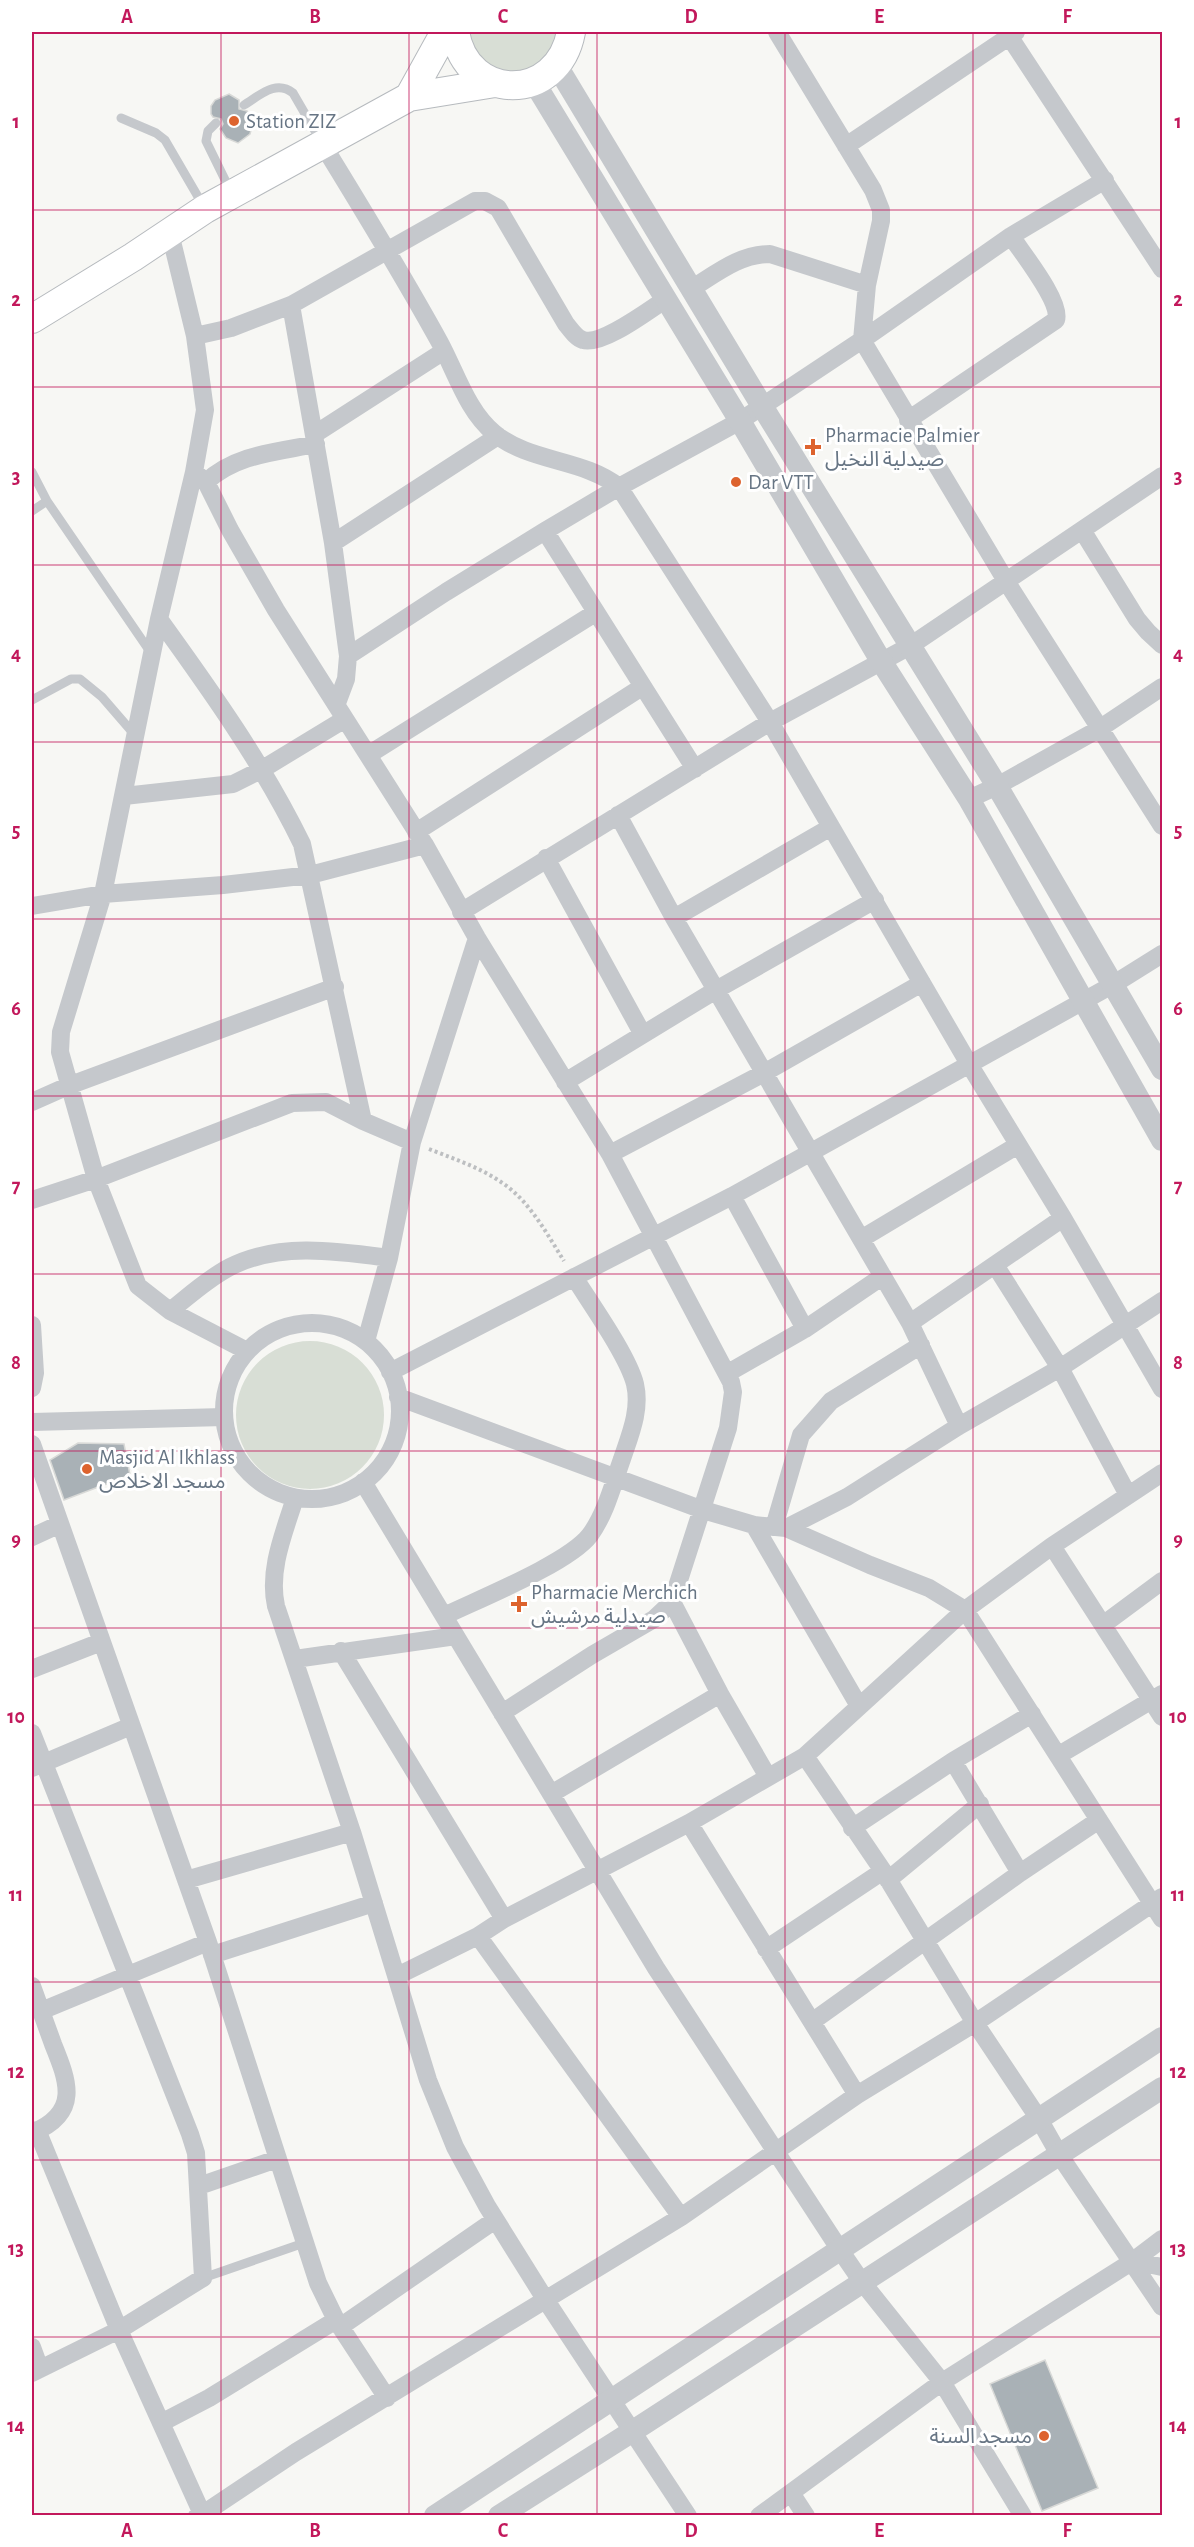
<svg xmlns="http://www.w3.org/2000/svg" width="1194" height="2547" viewBox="0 0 1194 2547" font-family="'Alegreya Sans','Noto Sans Arabic',sans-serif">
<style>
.green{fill:#d8ded5}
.building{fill:#a9b1b6;stroke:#d8d9d7;stroke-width:1.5}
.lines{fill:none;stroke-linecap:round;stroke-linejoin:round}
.primary-casing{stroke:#b6babe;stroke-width:30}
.path{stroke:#bdbfc1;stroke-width:4;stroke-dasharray:3 3;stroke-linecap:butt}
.service{stroke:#c5c8cc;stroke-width:9}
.minor{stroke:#c5c8cc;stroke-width:18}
.tertiary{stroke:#c5c8cc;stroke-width:22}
.primary{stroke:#fff;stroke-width:28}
.grid{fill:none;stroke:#c2185b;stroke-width:1.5;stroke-opacity:0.55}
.poi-dot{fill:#dd632e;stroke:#fff;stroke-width:2}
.labels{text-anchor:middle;stroke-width:6;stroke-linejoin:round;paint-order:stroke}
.poi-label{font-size:21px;fill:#677584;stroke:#fff;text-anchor:start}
.neatline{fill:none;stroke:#c2185b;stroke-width:2}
.grid-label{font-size:20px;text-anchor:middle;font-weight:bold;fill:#c2185b}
</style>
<rect width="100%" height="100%" fill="#f7f7f4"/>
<path class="green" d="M463,32h103l-14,32 -55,13z
M236 1415a74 74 0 1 1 148 0a74 74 0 1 1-148 0Z"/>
<path class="building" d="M229,94l10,6v9l8,2 3,4 2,11 -2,8 -12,9 -12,-5 -6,-9 3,-5 -2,-5 -8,-2 -2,-3v-8l4,-6z
M78,1443l46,1 6,31 -66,25 -14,-40z
M1045,2360l53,128 -56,23 -52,-127z"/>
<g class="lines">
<g class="primary-casing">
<path id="primary" d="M455,32c12,71 103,71 116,0
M409,97l36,-65
M32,319l101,-62 72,-48 204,-112 86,-14"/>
</g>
<path class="path" d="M429,1149c25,10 50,18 72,33 28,18 46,52 63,79"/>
<path class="service" d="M244,105c15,-9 32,-26 49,-12l29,50
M121,118l35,15 9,7 39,67
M216,123l-8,8 -2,10 25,51
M32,472l15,29 104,152
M32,511l15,-10
M32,700l39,-21h9l22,18 32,37
M203,2278l101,-35"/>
<path class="minor" d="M777,32l96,158 8,20v11l-14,64 -5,55 144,241 156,245
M1009,36l153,233
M323,145c40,65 79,129 116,196 17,31 28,70 55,92 36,30 88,25 125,54l151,235 199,342 94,154 99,171
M846,146l170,-114
M170,233l25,103 10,74 -11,62 -35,147 -56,275 -42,138 -1,20 36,127 42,107 32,25 77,40
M691,289c26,-16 49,-35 79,-35l97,31
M291,305l42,238 15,113
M195,336l36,-8 60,-23 184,-104h10l13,7 68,116c5,6 10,14 17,16 19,6 66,-30 83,-41
M908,420l148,-100c6,-18 -34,-67 -45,-84
M315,434l129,-83
M194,472l12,10 24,48 46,80 149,235 52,93 133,216 121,228 2,10 -5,36 -56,174 -18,17 -62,36 -90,58
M206,482c30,-28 71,-30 110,-38
M1082,530l55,89 11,13 14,13
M545,531l150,238
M333,543l165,-107
M159,619c52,72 104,145 143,225l61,277
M337,703l9,-24 2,-23 98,-64 99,-61 74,-44 121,-66 122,-81 149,-104 94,-56
M368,755l227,-142
M124,796l109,-12 28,-14 84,-51
M969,799l28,-13 102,-57 63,-42
M618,815l56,103 236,405 49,103
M416,832l226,-145
M546,858l96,175
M32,906l71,-12 120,-9 87,-10 115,-30
M461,912l309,-190 140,-76 252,-170
M674,918l157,-91
M565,1082l151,-92 159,-90
M32,1102l36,-16 267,-99
M610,1154l154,-81 158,-90
M732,1196l73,133
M32,1200l64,-21 196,-76 34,-1 37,19 49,21
M861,1239l157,-94
M995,1265l65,103 68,127
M170,1311c19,-15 37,-32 60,-44 49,-25 107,-16 159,-9
M910,1323l153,-105
M224 1411a88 88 0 1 1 176 0a88 88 0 1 1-176 0Z
M32,1325l3,48 -3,15
M366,1341l23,-83 23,-116 65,-204
M390,1372l342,-176 382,-212 48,-30
M728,1373l77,-44 78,-53
M398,1397l305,113 51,15 32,3 84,37 59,23 36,22 197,309
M32,1422l192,-5
M32,1444l176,498 110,341 18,37 51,78
M363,1482l293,486 184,282 22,32 80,100 81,134
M295,1498c-11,35 -27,72 -19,108l76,226 76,248 27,67 32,59 58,93 143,217
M754,1525l105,181
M774,1527l27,-92 30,-34 90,-56
M786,1528l61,-31 112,-71 101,-58 102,-67
M32,1537l26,-12
M1052,1546l110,171
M672,1602l48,92 48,83
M444,1616c35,-17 125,-53 146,-81 16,-22 23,-51 32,-76 8,-24 19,-49 13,-75 -7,-28 -44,-80 -61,-107
M1104,1624l58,-43
M341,1651l163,268
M295,1659l161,-23
M32,1669l69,-27
M32,1733l158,401 6,19 7,125 -84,52 -87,43
M1059,1755l103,-61
M805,1756l78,115 92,152 64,96 21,37 102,151
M953,1761l67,112
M32,1768l99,-42
M551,1794l169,-100
M689,1823l168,272
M852,1828l101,-67 79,-47
M186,1880l166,-48
M888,1880l92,-76
M478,1936l203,281
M766,1949l117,-78
M212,1955l162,-52
M397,1976l81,-40 26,-17 185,-96 116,-67 160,-146 87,-64 110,-73
M32,1986c7,19 14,39 21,58 15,37 28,69 -21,89
M41,2011l167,-69
M813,2021l207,-148 79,-53
M37,2130l82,200 84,186
M199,2186l78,-27
M1133,2261l29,6
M340,2327l155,-107
M32,2347l8,22
M161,2423l48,-25 127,-78
M791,2493l15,23
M197,2516l6,-2 93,-62 385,-235 176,-122 118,-72 187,-126
M759,2516l183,-134 191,-121 29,-22"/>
<path class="tertiary" d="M557,66l205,340 235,380 165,283
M534,82l206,339 141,240 88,138 193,341
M435,2516l727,-478
M499,2516l134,-85 529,-343"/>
<use href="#primary" class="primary"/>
</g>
<path class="grid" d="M221,32v2484M409,32v2484M597,32v2484M785,32v2484M973,32v2484M32,210h1130M32,387h1130M32,565h1130M32,742h1130M32,919h1130M32,1096h1130M32,1274h1130M32,1451h1130M32,1628h1130M32,1805h1130M32,1982h1130M32,2160h1130M32,2337h1130"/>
<g class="poi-dot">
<circle cx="234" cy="121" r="6"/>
<path d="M810 438h6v6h6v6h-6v6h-6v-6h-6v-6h6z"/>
<circle cx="736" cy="482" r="6"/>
<circle cx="87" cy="1469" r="6"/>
<path d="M516 1595h6v6h6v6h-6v6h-6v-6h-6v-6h6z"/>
<circle cx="1044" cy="2436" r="6"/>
</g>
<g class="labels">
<g class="poi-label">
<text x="246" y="128">Station ZIZ</text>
<text x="825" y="442">Pharmacie Palmier<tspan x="825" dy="24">صيدلية النخيل</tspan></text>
<text x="748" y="489">Dar VTT</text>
<text x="99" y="1464">Masjid Al Ikhlass<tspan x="99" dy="24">مسجد الاخلاص</tspan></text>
<text x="531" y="1599">Pharmacie Merchich<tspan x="531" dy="24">صيدلية مرشيش</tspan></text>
<text x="1032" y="2443" text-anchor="end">مسجد السنة</text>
</g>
</g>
<rect width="1194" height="2547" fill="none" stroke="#ffffff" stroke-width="66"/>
<rect x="33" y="33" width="1128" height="2481" class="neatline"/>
<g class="grid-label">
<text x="127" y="23">A</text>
<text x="315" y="23">B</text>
<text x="503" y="23">C</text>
<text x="691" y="23">D</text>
<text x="879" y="23">E</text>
<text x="1067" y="23">F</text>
<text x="16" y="128">1</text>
<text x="1178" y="128">1</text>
<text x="16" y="306">2</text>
<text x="1178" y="306">2</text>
<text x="16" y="483">3</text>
<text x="1178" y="483">3</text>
<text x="16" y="660">4</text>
<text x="1178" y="660">4</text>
<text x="16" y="837">5</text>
<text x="1178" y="837">5</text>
<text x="16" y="1015">6</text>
<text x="1178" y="1015">6</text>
<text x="16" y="1192">7</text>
<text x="1178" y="1192">7</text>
<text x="16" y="1369">8</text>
<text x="1178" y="1369">8</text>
<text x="16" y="1546">9</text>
<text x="1178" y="1546">9</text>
<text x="16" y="1723">10</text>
<text x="1178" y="1723">10</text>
<text x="16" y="1901">11</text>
<text x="1178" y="1901">11</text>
<text x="16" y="2078">12</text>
<text x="1178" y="2078">12</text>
<text x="16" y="2255">13</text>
<text x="1178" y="2255">13</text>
<text x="16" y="2432">14</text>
<text x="1178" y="2432">14</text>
<text x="127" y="2537">A</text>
<text x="315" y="2537">B</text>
<text x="503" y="2537">C</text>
<text x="691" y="2537">D</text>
<text x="879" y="2537">E</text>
<text x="1067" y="2537">F</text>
</g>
</svg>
